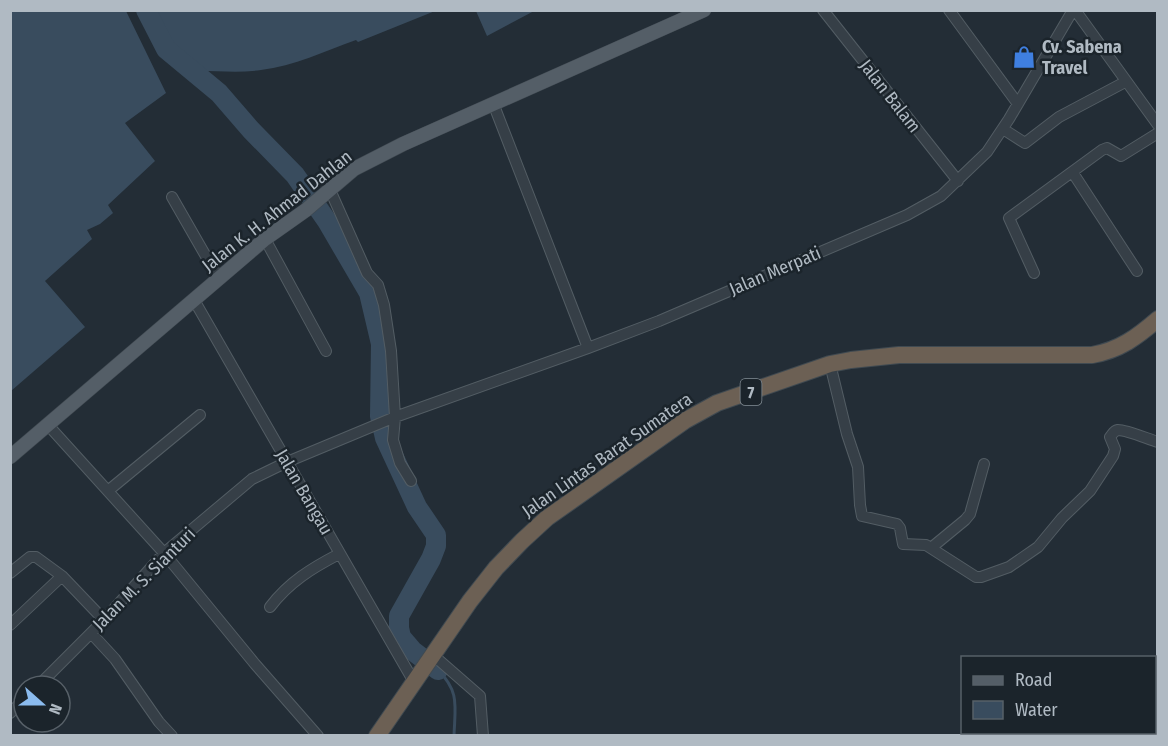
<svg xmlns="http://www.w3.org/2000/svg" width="1168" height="746" viewBox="0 0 1168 746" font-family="'Fira Sans Condensed',sans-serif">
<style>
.water{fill:#394c5e}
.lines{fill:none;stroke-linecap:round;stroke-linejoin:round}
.stream{stroke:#394c5e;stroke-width:3}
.river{stroke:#394c5e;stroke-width:20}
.minor-casing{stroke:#535d64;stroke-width:12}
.major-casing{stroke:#3f4850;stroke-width:15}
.highway-casing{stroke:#404a51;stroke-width:18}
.minor{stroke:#363f47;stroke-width:10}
.major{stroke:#545e67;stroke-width:14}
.highway{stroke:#6c6054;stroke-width:16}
.labels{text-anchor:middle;stroke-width:5;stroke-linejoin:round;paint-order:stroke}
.shield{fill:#1b242b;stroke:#838d95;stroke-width:1.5}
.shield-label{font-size:16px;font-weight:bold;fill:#b0bac3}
.poi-label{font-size:18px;font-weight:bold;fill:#b0bac3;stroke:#1b242b;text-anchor:start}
.street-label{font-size:18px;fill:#b0bac3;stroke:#1b242b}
</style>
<rect width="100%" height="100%" fill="#232d36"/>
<path class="water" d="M11,10l115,1 40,82 -41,30 30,38 -47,44 5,8 -13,11 -13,6 5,9 -47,42 40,46 -74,64z
M153,11h282l-77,31 -2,-2c-31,11 -62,26 -95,30 -20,3 -41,1 -62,1l-32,-30z
M476,11h58l-47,25z"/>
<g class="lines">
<path class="stream" d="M438,670c22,22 17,36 16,66"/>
<path class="river" d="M146,10l20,39 53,44 32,37 44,45 32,46 42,72 12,51 -1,72 5,22 32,69 19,28v11l-5,13 -32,57v12l2,9 12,14 25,19"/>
<g class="minor-casing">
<path id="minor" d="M823,10l135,171
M949,10l69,94
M1075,10l83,115
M493,103l95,245
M1003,129l22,14 34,-26 66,-35
M1073,173l64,98
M330,190l37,83 11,12 6,20 7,46 4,66 -2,23 7,23 11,18
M172,197l47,82
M265,239l61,112
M1034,273l-25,-55 93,-68 5,-2 14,8 37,-23
M194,300l220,382
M830,364l17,70 11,33 2,38 2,11 35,8 3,4 3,16 23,1 50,32h5l28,-10 29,-20 24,-29 28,-27 23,-35 2,-7 -5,-12c3,-3 3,-6 8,-7 9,0 30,9 40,12
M48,425l116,128 91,111 63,72
M109,490l91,-75
M931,548l34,-28 5,-6 14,-50
M10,573l20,-16h6l26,19 42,44
M270,607c19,-25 42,-39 69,-53
M10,625l52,-49
M91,633l24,26 44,63 13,14
M433,655l47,41 3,40
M38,686l66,-66 60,-67 88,-74 35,-17 108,-45 193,-69 71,-27 248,-106 34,-19 46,-44 22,-33 64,-109
M10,713l14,-13"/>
</g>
<g class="major-casing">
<path id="major" d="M10,457l255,-218 41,-29 48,-41 49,-25 301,-134"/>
</g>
<g class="highway-casing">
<path id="highway" d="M377,736l93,-135 26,-33 26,-27 25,-23 139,-98 31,-17 113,-39 21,-4 48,-5h193c28,-5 45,-18 66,-36"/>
</g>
<use href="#minor" class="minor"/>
<use href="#major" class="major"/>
<use href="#highway" class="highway"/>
</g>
<defs>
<g id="shop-bare" transform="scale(1.8)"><path d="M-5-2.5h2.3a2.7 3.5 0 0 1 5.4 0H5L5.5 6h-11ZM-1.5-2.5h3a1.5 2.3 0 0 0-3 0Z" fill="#3f7fe0" stroke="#1b242b" stroke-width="2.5" paint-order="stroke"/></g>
</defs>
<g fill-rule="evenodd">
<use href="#shop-bare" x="1024" y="57"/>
</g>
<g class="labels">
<rect class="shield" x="740.5" y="379" width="21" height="26" rx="4.5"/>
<g class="shield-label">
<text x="751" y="398">7</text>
</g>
<g class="poi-label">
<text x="1042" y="53">Cv. Sabena<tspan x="1042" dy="21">Travel</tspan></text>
</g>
<g class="street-label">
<text transform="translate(890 96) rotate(52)" y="6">Jalan Balam</text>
<text transform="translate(277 211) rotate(-38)" y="6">Jalan K. H. Ahmad Dahlan</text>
<text transform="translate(775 271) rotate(-23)" y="6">Jalan Merpati</text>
<text transform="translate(607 455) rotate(-35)" y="6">Jalan Lintas Barat Sumatera</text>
<text transform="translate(304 492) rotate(60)" y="6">Jalan Bangau</text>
<text transform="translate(144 579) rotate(-45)" y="6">Jalan M. S. Sianturi</text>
</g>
</g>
<rect width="1168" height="746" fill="none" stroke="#b0bac3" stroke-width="24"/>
<rect x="961" y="656" width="195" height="78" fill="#1b242b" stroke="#576068" stroke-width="1.5"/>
<rect x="973" y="676" width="30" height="9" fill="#545e67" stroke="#576068" stroke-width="1.5"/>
<text x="1015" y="686" font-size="18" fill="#b0bac3">Road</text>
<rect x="973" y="701" width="30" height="18" fill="#394c5e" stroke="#576068" stroke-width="1.5"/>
<text x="1015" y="716" font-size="18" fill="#b0bac3">Water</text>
<g transform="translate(42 704) rotate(111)"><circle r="28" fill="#1b242b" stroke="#576068" stroke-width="1.5"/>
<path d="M0-4.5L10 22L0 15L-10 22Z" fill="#8bbbee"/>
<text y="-9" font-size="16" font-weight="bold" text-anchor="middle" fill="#b0bac3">N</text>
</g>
</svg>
